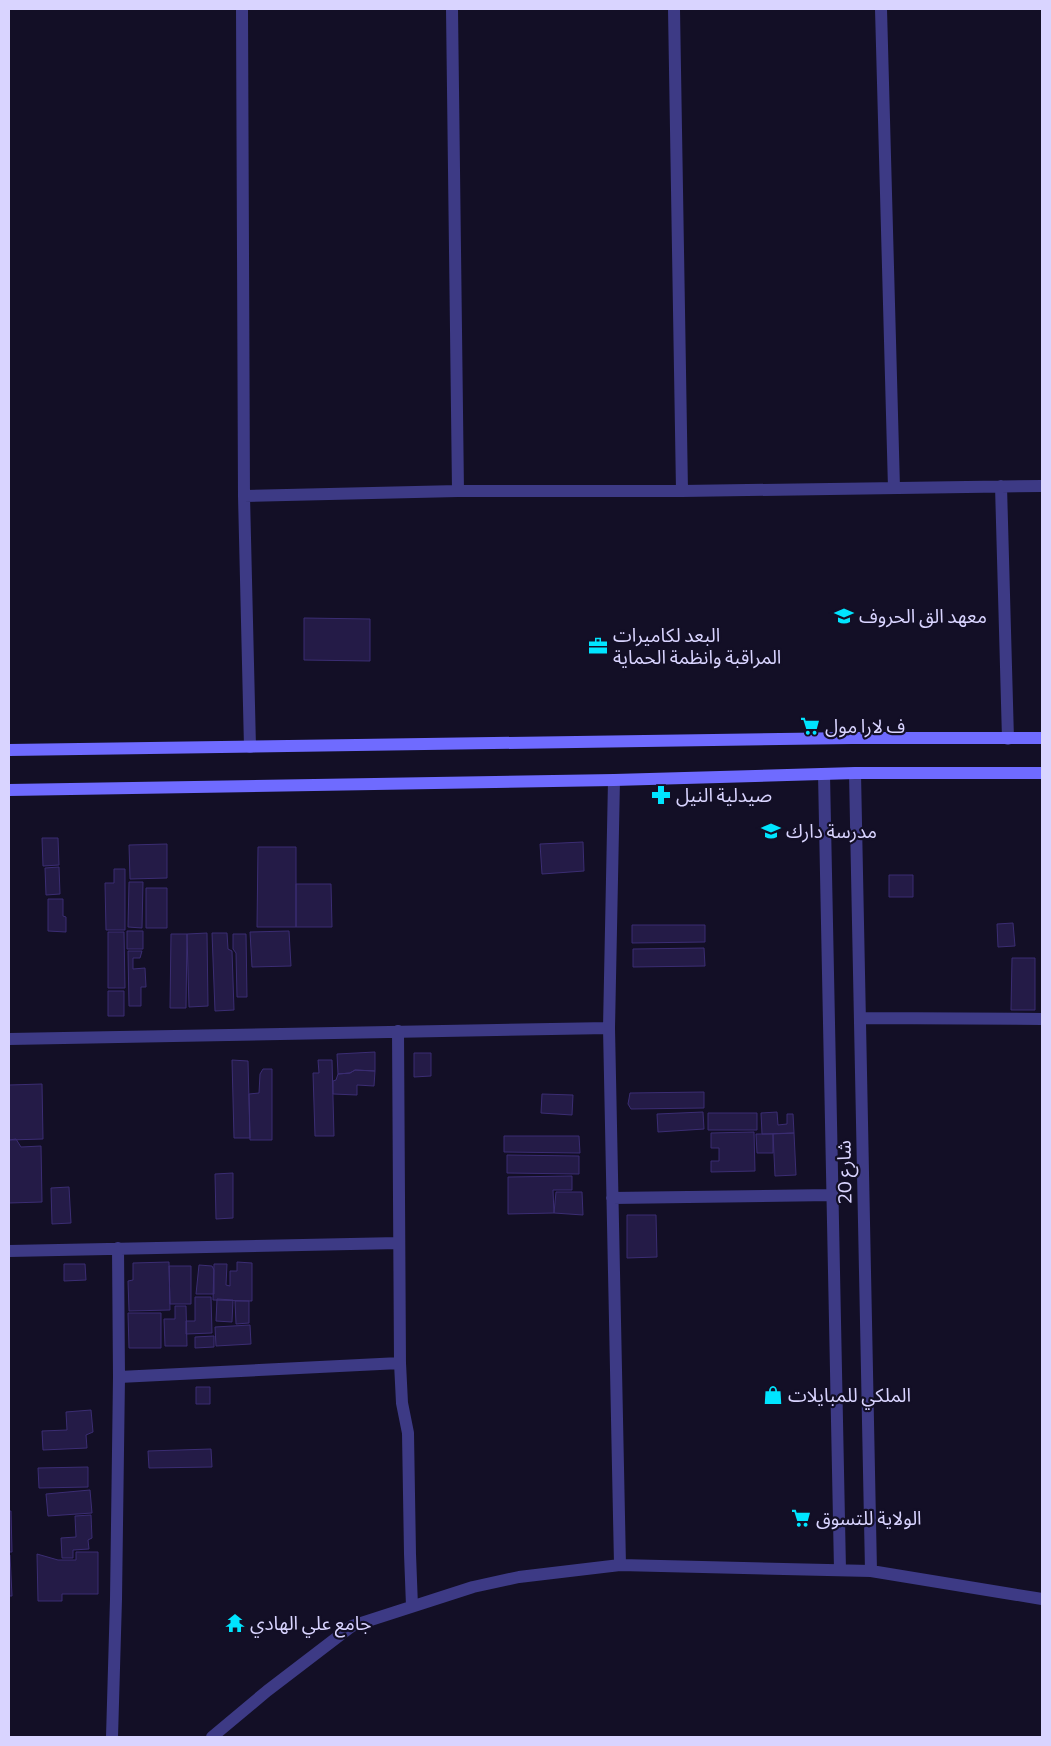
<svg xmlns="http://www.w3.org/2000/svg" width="1051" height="1746" viewBox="0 0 1051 1746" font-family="Commissioner,'Noto Sans Arabic',sans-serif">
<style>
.building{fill:#241b47;stroke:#3b2d73}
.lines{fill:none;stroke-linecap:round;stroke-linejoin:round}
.minor{stroke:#3d3a85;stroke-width:12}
.secondary{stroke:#6f6bff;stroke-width:12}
.labels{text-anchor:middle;stroke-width:4.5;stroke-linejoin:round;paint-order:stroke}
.poi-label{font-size:19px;fill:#d9d4ff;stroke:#130f26;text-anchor:start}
.street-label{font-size:19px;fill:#d9d4ff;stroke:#130f26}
</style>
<rect width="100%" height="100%" fill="#130f26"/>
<path class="building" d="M304,618l66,1v42l-66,-1z
M42,838h16l1,27 -16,1z
M583,842l1,29 -42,3 -2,-30z
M167,844v34l-37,1 -1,-34z
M258,847h38v80h-39z
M59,867l1,27 -14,1 -1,-27z
M114,869h11v61h-19l-1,-47h9z
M889,875h24v22h-24z
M129,882h14l-1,46 -14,-1z
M296,884h35l1,43h-36z
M146,888h21v40h-21z
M48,899h15v17l3,1v15l-18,-1z
M1013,923l2,23 -17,1 -1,-23z
M632,925h73v17l-73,1z
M127,931h16v18h-16z
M289,931l2,35 -39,1 -2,-35z
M108,932h16l1,56h-17z
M207,933l1,73 -19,1 -2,-73z
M212,933h15l1,16 4,2 2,59 -19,1z
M171,934h16l-1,74h-16z
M233,934h13l1,63h-10l-1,-44 -3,-4z
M704,948l1,18 -72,1v-18z
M128,951h14l-2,7h-7v11l12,-1 1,19h-5v19h-12z
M1012,958h23v52h-24z
M108,991h16v25h-16z
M375,1052v19l-20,-1 -5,3 -12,1 -1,-20z
M414,1053h17v23l-17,1z
M232,1060l16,1 2,77h-16z
M318,1060h14l2,76h-19l-2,-63h6z
M263,1069h9v71h-22l-1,-46 10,-1 1,-19z
M355,1070l20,1 -1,15 -17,-1v10l-24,-1v-13l3,-1 2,-6 12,-1z
M42,1084l1,55 -34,1v-55z
M704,1092v16l-73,1 -3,-5 2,-11z
M542,1094l31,1 -1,20 -31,-2z
M703,1112l1,17 -46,3 -1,-18z
M777,1112l1,13 9,-1v-10h6l1,19 -32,1 -1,-21z
M708,1113h49v17h-49z
M754,1132l1,39 -44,1v-11h8v-13h-8v-15z
M794,1133l2,42 -21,1 -2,-42z
M756,1134h17v19h-16z
M504,1136h75l1,17 -76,-1z
M16,1139l5,8 20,-1 1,56 -33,1v-63z
M507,1155l72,1v18l-72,-1z
M233,1173v45l-17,1 -1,-45z
M572,1176v14h-19l1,23 -46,1v-37z
M69,1187l2,36 -19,1 -1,-36z
M556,1192h26l1,23 -29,-2z
M627,1215h29l1,42 -30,1z
M169,1262l1,48 -41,1 -1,-30 5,-1v-17z
M237,1262l15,1v38l-39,-1 1,-36h13l-1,21 4,1v-15h7z
M64,1264h21l1,16 -22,1z
M199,1265l13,1 2,4v24h-18z
M169,1266h22v38h-21z
M195,1297h16l1,36 -26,1v-13h9z
M217,1299l16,1 -1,22 -16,-1z
M235,1301h14v22l-13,1z
M175,1306h11l1,40h-22l-1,-27h11z
M128,1313h33v35h-32z
M250,1325l1,19 -35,2 -1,-19z
M214,1336v11l-19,1v-11z
M196,1387h14v17h-14z
M91,1410l2,22 -7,3 1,13 -44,2 -1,-19 25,-1 -1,-18z
M211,1449l1,18 -63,1 -1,-17z
M88,1467v20l-49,1 -1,-20z
M90,1490l2,23 -44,3 -2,-22z
M9,1511h2l1,41h-3z
M91,1515l1,23 -4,2 1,9 -16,1v8h-11l-1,-20 15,-1 -1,-21z
M76,1552h22v42h-36v7h-24l-1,-47 21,6h18z
M9,1555h1l2,41h-3z"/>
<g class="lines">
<path class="minor" d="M242,9l2,487 6,251
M452,9l6,482
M674,9l8,482
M881,9l13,479
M1001,486l7,253
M244,496l214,-5h224l360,-5
M855,773l16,798
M824,774l16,796
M614,780l-5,248 11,537
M860,1018l182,1
M398,1031l2,332 2,40 6,30 2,121 2,52
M9,1039l600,-11
M612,1198l220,-3
M9,1251l390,-8
M119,1377l281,-14
M112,1737l4,-138 3,-222 -1,-129
M212,1737l55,-46 85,-65 121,-39 46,-10 101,-12 251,6 171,28"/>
<path class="secondary" d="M9,750l843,-12h190
M9,790l605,-10 241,-7h187"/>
</g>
<defs>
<g id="school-bare" transform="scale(1.5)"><path d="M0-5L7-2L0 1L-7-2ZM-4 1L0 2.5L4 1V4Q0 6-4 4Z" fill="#00e5ff" stroke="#130f26" stroke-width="2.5" paint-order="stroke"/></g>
<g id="office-bare" transform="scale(1.5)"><path d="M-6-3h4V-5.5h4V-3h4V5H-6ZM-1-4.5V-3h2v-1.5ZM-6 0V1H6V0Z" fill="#00e5ff" stroke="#130f26" stroke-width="2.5" paint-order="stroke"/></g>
<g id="supermarket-bare" transform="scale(1.5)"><path d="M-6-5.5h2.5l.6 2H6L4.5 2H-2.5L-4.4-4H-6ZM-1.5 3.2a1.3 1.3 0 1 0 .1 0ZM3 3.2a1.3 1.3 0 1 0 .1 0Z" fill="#00e5ff" stroke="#130f26" stroke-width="2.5" paint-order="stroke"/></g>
<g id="pharmacy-bare" transform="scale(1.5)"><path d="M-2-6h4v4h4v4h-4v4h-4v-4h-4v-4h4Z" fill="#00e5ff" stroke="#130f26" stroke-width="2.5" paint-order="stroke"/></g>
<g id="shop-bare" transform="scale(1.5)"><path d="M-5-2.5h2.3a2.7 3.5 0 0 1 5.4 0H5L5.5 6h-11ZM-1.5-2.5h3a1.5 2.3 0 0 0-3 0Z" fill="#00e5ff" stroke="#130f26" stroke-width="2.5" paint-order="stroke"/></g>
<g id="temple-bare" transform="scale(1.5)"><path d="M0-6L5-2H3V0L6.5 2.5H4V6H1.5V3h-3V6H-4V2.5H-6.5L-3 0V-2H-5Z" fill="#00e5ff" stroke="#130f26" stroke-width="2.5" paint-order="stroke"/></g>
</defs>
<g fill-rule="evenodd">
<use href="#school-bare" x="844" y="616"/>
<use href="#office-bare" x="598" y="646"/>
<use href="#supermarket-bare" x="810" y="726"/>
<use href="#pharmacy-bare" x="661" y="795"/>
<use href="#school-bare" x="771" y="831"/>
<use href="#shop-bare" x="773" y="1395"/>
<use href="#supermarket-bare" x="801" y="1518"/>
<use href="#temple-bare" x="235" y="1623"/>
</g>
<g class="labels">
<g class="poi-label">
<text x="859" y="623">معهد الق الحروف</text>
<text x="613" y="642">البعد لكاميرات<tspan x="613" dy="22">المراقبة وانظمة الحماية</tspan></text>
<text x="825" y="733">ف لارا مول</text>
<text x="676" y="802">صيدلية النيل</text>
<text x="786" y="838">مدرسة دارك</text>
<text x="788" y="1402">الملكي للمبايلات</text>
<text x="816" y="1525">الولاية للتسوق</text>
<text x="250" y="1630">جامع علي الهادي</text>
</g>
<g class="street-label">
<text transform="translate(844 1172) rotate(-91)" y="7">شارع 20</text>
</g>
</g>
<rect width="1051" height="1746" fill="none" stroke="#d9d4ff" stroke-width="20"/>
</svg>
